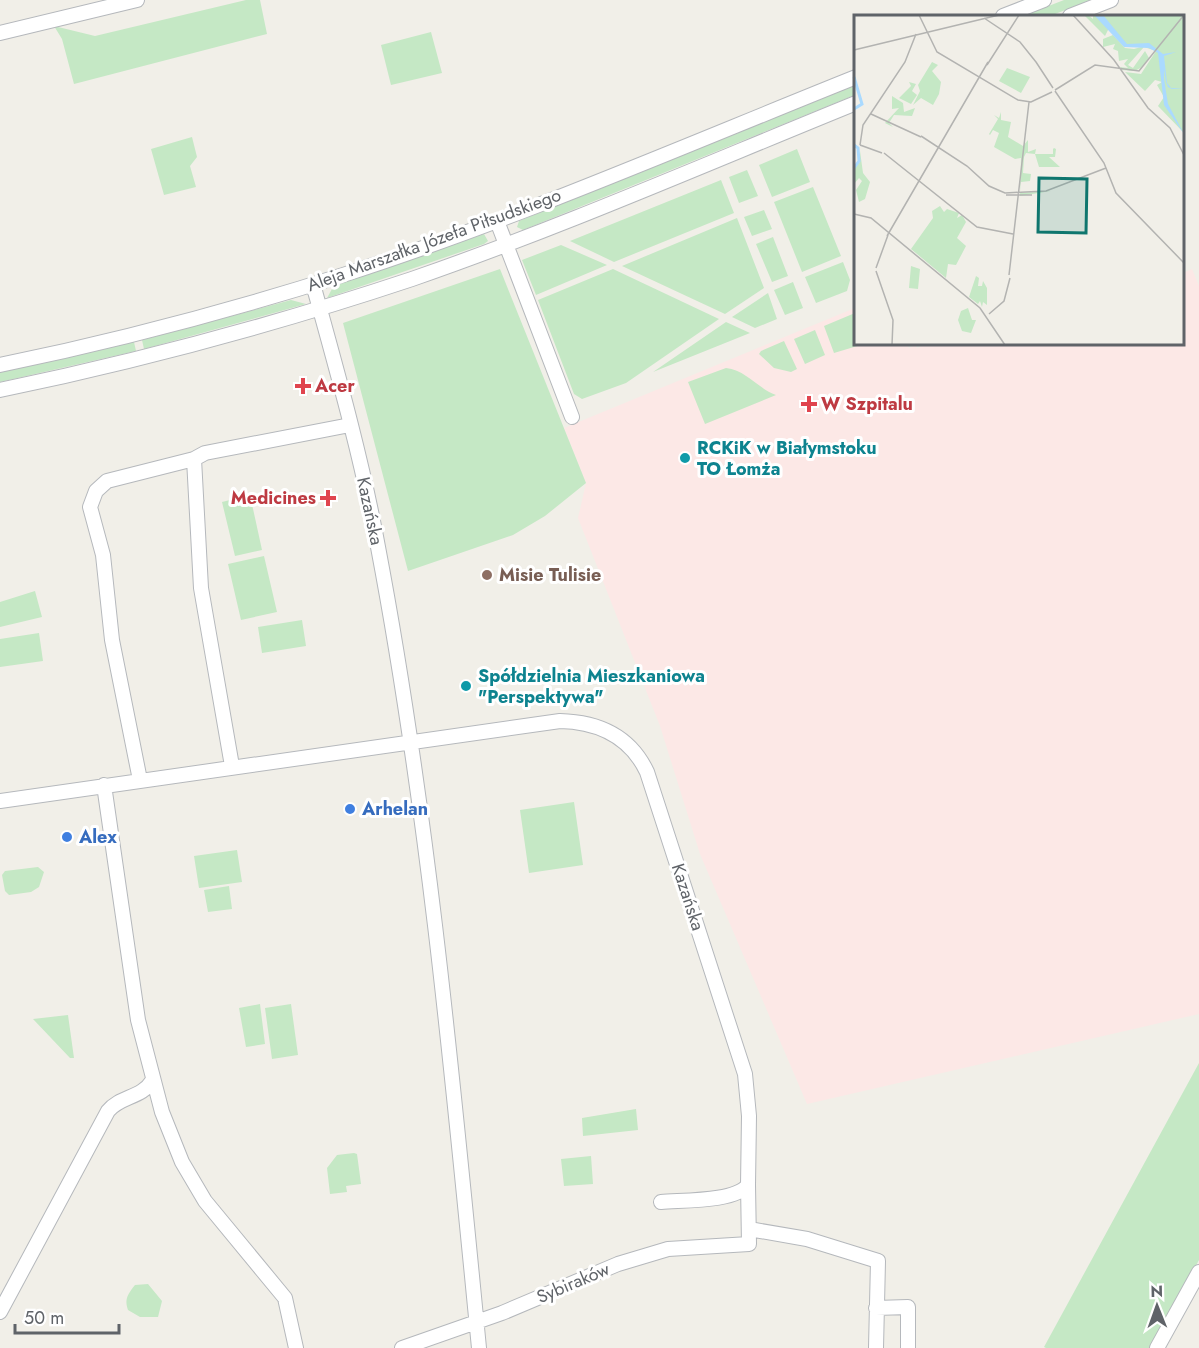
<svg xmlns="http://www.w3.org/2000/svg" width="1199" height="1348" viewBox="0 0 1199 1348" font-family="Jost,sans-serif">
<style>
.medical{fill:#fce8e6}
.green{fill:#c5e8c5}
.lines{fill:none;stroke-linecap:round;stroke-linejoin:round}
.minor-casing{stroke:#b5b8bc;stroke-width:16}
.minor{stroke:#fff;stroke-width:14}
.health-dot{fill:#e0444e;stroke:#fff;stroke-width:2}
.culture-dot{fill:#0f9aa8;stroke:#fff;stroke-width:2}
.education-dot{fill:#8d6e63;stroke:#fff;stroke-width:2}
.shop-dot{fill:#3f7fe0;stroke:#fff;stroke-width:2}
.labels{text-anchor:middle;stroke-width:6;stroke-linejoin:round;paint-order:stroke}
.street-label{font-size:18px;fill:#5f6368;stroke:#fff}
.health-label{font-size:18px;font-weight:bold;fill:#be3a42;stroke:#fff;text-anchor:start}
.culture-label{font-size:18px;font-weight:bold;fill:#0d838f;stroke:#fff;text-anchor:start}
.education-label{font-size:18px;font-weight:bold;fill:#785e54;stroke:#fff;text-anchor:start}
.shop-label{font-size:18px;font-weight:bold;fill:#366cbe;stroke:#fff;text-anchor:start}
.inset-river{fill:none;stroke:#aadaff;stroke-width:3}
.inset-road{fill:none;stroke:#b3b3b1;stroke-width:1.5}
.view{fill:#0f766e;fill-opacity:0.15;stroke:#0f766e;stroke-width:3}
.inset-edge{fill:none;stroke:#5f6368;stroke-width:3}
</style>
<rect width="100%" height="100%" fill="#f1efe8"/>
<path class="medical" d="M1192,269l7,17v728l-392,90 -107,-250 -40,-128 -82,-208 8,-35 -22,-55 291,-120 1,36h51l2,4 7,-3 1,3 10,-4h255l1,-71z"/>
<path class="green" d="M246,0h14l7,34 -193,50 -12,-45 -8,-13 41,10z
M1064,0h27l-41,16h-27z
M431,32l11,41 -51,12 -10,-40z
M855,85v10l-332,135 -6,-3 2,-6z
M192,137l5,20 -7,9 6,21 -32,8 -13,-46z
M797,149l13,33 -38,15 -13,-32z
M747,170l11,26 -19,7 -10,-26z
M721,180l13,33 -120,49 -44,-21z
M813,187l28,69 -39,16 -28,-70z
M764,210l8,19 -20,7 -8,-19z
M737,218l27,70 -39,26 -103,-48z
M484,234l4,7 -4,3 -157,54 5,-9 9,-6z
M773,237l15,39 -16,6 -16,-38z
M561,245l46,20 -71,30 -14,-35z
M843,262l7,18 -3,11 -31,12 -11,-26z
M500,269l86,214 -41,33 -32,19 -105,36 -65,-248z
M613,269l106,50 -93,64 -44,16 -8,-5 -36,-94z
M793,282l10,26 -18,7 -11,-25z
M768,293l9,26 -22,9 -23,-11z
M291,300l15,4 -162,45 -2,-9z
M855,313l1,31h8l-30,9 -10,-27z
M726,322l24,11 -97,39z
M815,330l10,25 -20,9 -11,-25z
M784,341l13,28 -6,3 -17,-4 -15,-14 2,-3z
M134,342l2,9 -136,31v-10z
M726,368c20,2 31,20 50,27l-71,29 -17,-42z
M250,495l12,55 -27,6 -13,-54z
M264,556l13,56 -36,8 -13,-56z
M35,591l7,26 -42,10v-25z
M302,620l4,26 -44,7 -4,-26z
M39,633l4,28 -43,6v-28z
M574,802l9,63 -54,8 -9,-63z
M237,850l5,32 -43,6 -5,-32z
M38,867l6,5 -5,15 -8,5 -22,3 -4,-4 -3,-16 3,-4z
M229,886l3,23 -24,3 -4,-22z
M260,1004l5,40 -19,3 -7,-39z
M291,1004l7,51 -26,4 -7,-51z
M68,1015l6,43h-4l-37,-39z
M1199,1063v197l-48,88h-105l-2,-1z
M636,1109l2,21 -55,6 -1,-18z
M354,1153l3,1 4,30 -15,2 1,6 -17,2 -3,-26 10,-13z
M591,1156l2,28 -29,2 -3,-27z
M148,1284l14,17 -4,16h-18l-12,-7c-4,-11 0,-16 7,-25z"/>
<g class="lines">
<g class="minor-casing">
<path id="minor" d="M1003,16l41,-16
M1070,16l41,-16
M0,33l137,-33
M497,221l75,196
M313,284c24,87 49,175 65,263 50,264 75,534 101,801
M0,365c116,-24 230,-54 343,-90 174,-56 343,-130 513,-198
M0,390c139,-29 277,-66 412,-111 150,-52 296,-116 444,-176
M194,459l7,129 31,178
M140,780l-28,-140 -9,-85 -13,-48 6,-16 11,-10 87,-22 11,-6 145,-28
M104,785l34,235 24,92 20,50 23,39 80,97 11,50
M0,801l560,-80c38,1 70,15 87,51l98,302 4,42 -1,69c-13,17 -65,15 -87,17
M749,1229l58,10 71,22 -2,87
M876,1308l32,-1v41
M0,1312l108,-201c12,-15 34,-13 44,-30
M402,1348l100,-35 116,-49 50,-15 81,-5 -1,-59
M1157,1348l42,-76"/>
</g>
<use href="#minor" class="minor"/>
</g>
<g class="health-dot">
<path d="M300 377h6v6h6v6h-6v6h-6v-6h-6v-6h6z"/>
<path d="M806 395h6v6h6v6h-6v6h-6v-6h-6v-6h6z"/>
<path d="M325 489h6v6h6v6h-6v6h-6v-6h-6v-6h6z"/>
</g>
<g class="culture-dot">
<circle cx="685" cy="458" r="6"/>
<circle cx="466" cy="686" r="6"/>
</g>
<circle class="education-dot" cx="487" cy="575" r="6"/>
<g class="shop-dot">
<circle cx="350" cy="809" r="6"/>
<circle cx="67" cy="837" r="6"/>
</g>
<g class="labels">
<g class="street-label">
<text transform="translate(434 240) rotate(-20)" y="6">Aleja Marszałka Józefa Piłsudskiego</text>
<text transform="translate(370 511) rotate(78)" y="6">Kazańska</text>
<text transform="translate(688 897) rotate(72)" y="6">Kazańska</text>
<text transform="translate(573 1283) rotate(-23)" y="6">Sybiraków</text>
</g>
<g class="health-label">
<text x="315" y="392">Acer</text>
<text x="821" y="410">W Szpitalu</text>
<text x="316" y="504" text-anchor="end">Medicines</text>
</g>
<g class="culture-label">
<text x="697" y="454">RCKiK w Białymstoku<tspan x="697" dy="21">TO Łomża</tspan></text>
<text x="478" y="682">Spółdzielnia Mieszkaniowa<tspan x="478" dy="21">"Perspektywa"</tspan></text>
</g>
<g class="education-label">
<text x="499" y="581">Misie Tulisie</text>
</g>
<g class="shop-label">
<text x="362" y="815">Arhelan</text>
<text x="79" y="843">Alex</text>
</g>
</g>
<g transform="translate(854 15)">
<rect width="330" height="330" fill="#f1efe8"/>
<path d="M219,0h15l5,4v-4h91v118l-26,-27 6,-9 -7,-12 5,-3 -7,-2 -10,11 -20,-19 16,2 15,-23 -12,-4 -16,18 5,3 12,-17 4,7 -7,9 -7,4 -13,-1 -2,-3 8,1 -4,-4 4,-5 -9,2 -1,-10 -5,-2 2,-5 -12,3v-8l10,-4 12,13 9,1 7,-2 -14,-1 -18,-18 -4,8 -21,-21zM78,47l6,3 -6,6 9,11 -2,12 -6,11 -12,-7 -8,7 7,-14 -2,-6zM153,53l23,9 -9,16 -22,-12zM55,67l7,2 -4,7 5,4 -6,9 -12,-6 12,-12zM38,81l11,7 1,9 11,-4 -3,8 -18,-1 -5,8 4,4 -8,-4 14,-15 -7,1zM147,97v8l10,2 -3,15 15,9 5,-6v12l8,-3 -1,5 -9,-1 -2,4 -1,16 8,1 -1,7 -9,1 -1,11 31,-2 -31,5 1,-38 -6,1 -21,-12 5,-14 -6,-3 -3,5 -1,-1 9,-15 -4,-4 5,3zM199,134l1,-1 2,1 -1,8h-6l11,10h-21l-4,-13h18zM6,136l3,22 7,9 -5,17 -6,3 -3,-12 6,-9 -3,-3 -5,6v-15l6,-7zM86,191l4,6 3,-3 12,4 -2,5 5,-3 4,7 -9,16 9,8 -10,19 -8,-1 -2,14 -35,-29 22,-31 -1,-7zM57,251l9,3 -2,20 -9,-1zM122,261l3,2 -1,8h4l1,-5 4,7v17l-4,-3 -1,5 -2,-6 -2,3 -9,-7zM114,293l4,12h4l-5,13 -9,-2 -4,-11 3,-9z" fill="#c5e8c5"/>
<path d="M240,0h9l24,29 22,-1 14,11 13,-2 -12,4 3,27 4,5 13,1h-12l-4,-2 -2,-5 -2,-13v10l4,25 16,30 -20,-29 -6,-52 -9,-5 -25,-1z" fill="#aadaff"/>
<path class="inset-river" d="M0,62l8,27 -8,5M0,130l4,3 1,13 -5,7"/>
<path class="inset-road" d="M65,0l18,37 81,48 13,2 21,-10M219,0l41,45 34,48 22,20 14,27M130,3l36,24 16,20M0,35l145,-35M182,47l17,26M133,50l32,-50M201,75l40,-25 44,6 45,-56M201,76l49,72 12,30 68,70M17,99l50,23M67,121l46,30 22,20 16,7 41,-2 60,-23M6,130l3,-20 42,-63 11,-28M6,130l22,8M30,138l93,74 36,7M152,180h26M0,199l17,4 109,90 25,37M33,221l101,-174M22,253l12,-33M22,256l17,49 -1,25M155,260l20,-173M135,299l15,-13 6,-23"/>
<path class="view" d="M185,163l48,1 -1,54 -48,-1z"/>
<rect width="330" height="330" class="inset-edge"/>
</g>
<g transform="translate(1157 1306) rotate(359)" stroke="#ffffff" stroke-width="4.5" paint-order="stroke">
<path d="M0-4.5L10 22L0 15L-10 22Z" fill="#5f6368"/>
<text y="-9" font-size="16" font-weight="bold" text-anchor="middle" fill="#5f6368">N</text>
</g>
<path d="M15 1324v9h104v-9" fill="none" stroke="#5f6368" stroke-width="3"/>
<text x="24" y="1324" font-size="18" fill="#5f6368" stroke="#ffffff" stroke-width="4.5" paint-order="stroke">50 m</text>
</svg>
